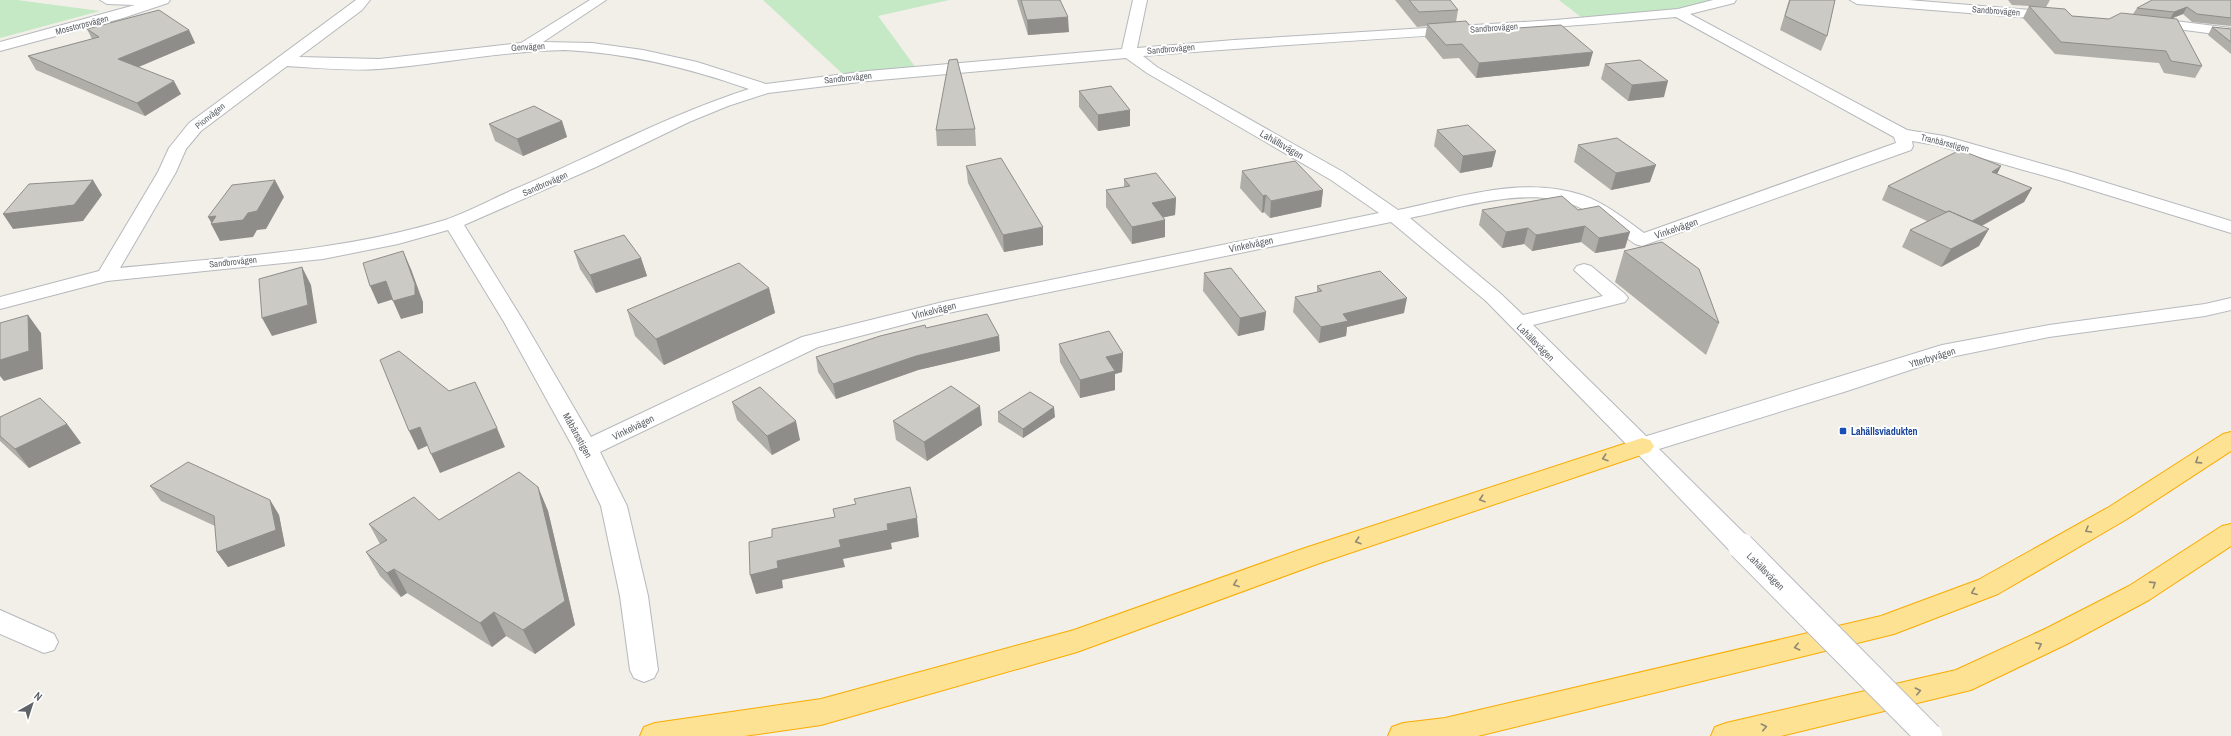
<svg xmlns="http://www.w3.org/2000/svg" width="2231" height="736" viewBox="0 0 2231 736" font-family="'Archivo Narrow',sans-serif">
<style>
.green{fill:#c5e8c5}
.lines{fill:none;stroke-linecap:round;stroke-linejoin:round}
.street-casing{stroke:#b5b8bc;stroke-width:2}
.secondary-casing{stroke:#b6babf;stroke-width:2}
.highway-casing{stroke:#f9ab00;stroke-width:2}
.street{fill:#fff;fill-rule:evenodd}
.secondary{fill:#fff;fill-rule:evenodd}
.highway{fill:#fde293;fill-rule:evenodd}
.secondary-bridge-casing{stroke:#b6babf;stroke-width:28;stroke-linecap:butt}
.secondary-bridge{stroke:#fff;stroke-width:26}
.wall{fill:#afaea9}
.shaded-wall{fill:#8f8d8a}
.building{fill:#cccac5;stroke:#8f8d8a}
.oneway{stroke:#8e8975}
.transit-dot{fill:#1a4fb4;stroke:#fff;stroke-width:1.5}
.labels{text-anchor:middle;stroke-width:4;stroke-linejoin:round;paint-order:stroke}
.far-street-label{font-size:9px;fill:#5f6368;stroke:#fff}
.street-label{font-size:10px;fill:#5f6368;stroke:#fff}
.transit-label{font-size:10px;font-weight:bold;fill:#164399;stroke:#fff;text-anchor:start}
</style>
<rect width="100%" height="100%" fill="#f1efe8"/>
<path class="green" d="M0,0h17l83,11 -100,27z
M763,0h186l-71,16 38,52 -71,8z
M1559,0h156l-58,13 -76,4z"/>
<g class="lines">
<g class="street-casing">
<path id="street" d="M100,0h70l-2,3 -45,15 -123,33v-9l135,-37 -28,-1z
M356,0h14l-8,10 -63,47 80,2 142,-16 69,-43h16l-63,42 49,1 51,7 54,12 69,22 102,-13 254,-22 11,-49h14l-10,48 97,-8 321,-20 123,-11 35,-9h23l-2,3 -44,11 217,116 37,6 127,36 160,49v12l-172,-53 -123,-35 -24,-4 1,5 -2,4 -269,96 -7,-2c-21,-15 -42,-33 -67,-41 -47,-16 -111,6 -158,15l90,75 23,22 80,-19 -29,-26 3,-4 7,-2 7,2 34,28 3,4 -3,4 -92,23 117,115 4,6 -4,6 -8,2 -8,-2 -148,-151 -95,-79 -443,91 -130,34 -218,105 27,54 21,90 10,74 -4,8 -10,4 -10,-4 -4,-8 -10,-74 -19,-90 -27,-57 -70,-127 -56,-92 -50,14 -75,15 -216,22 -107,28v-12l99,-26 59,-99 11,-24 20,-25zM1676,17l218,120 2,6 -252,90c-19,-14 -39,-30 -62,-38 -60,-20 -125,3 -184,15l-55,-38 -186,-105 -14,-11c178,-15 355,-23 533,-39zM565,50c64,3 124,18 184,39 -81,26 -156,67 -234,100 -23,10 -47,23 -70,31 -105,32 -216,37 -325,48l56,-96 10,-23 15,-18 86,-65c31,2 62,5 92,3 62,-5 123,-18 186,-19zM1126,58l21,15 184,107 48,33 -432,88 -145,36 -211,100 -67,-115 -60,-97 132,-58 93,-45 39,-16 40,-13 100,-12z
M1850,0h58l147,12 7,4 -7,4 -198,-16z
M2151,18l80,10v8l-85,-11 -2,-3z
M0,610l54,24 4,8 -4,8 -10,3 -44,-19z"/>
</g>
<g class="secondary-casing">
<path id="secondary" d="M2231,298v12l-26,6 -156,21 -103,21 -99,33 -188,58 91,90 4,7 -4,7 -9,3 -9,-3 -102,-107 4,-6 308,-95 107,-20 156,-21z"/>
</g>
<g class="highway-casing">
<path id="highway" d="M2231,432v19l-104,68 -129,75 -104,40 -416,102h-90l4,-9 11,-4 42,-5 436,-102 97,-36 131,-73 114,-73z
M1642,438l8,2 4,6 -4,6 -330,111 -243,89 -256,73 -77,11h-104l4,-9 11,-4 166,-24 253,-69 228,-81z
M2231,524v22l-82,54 -82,44 -96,46 -190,46h-70l4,-9 11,-4 230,-53 91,-42 82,-42 93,-60z"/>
</g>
<use href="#street" class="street"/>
<use href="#secondary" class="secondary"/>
<use href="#highway" class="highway"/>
<g class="secondary-bridge-casing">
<path id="secondary-bridge" d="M1741,546l188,190"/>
</g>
<use href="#secondary-bridge" class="secondary-bridge"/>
</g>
<path class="wall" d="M1017,0h43l9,32 -41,3z
M1395,0h55l8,10 -2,12 18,9 115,35 -113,12 -17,-20 -16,1 -18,-22 2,-11 -10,1z
M1789,0h46l-8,36 -6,15 -41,-21z
M2008,0h42l-4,7 -34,-2z
M2231,0v26l-39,-4 -9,-8 -10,4 29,48 -7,12 -31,-5 -5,-10 -104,-9 -32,-36 6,-12 43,10 37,3 24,-5 4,-6z
M2212,27l19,2v25l-23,-19z
M87,29l102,1 6,13 -56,24 42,27 -36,22 -109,-46 -8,-14 64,-17z
M1605,64l59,33 -36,4 -27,-22z
M1079,91l51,19v16l-32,5 -19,-24z
M562,121l5,16 -44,19 -28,-15 -6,-17z
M975,129l1,17h-39l-1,-16z
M1437,130l55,37 -32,6 -26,-27z
M1578,145l72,37 -39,8 -37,-28z
M966,166l77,79 -39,7 -36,-69z
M2001,166l-4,8 35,14 -8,14 -42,24 -3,20 -38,21 -39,-20 8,-17 17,-9 -45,-21 6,-14z
M1242,171l81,19 -2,17 -51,11 -6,-6 -2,1 -22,-25z
M1124,179l52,19 -1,17 -12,2 2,3v17l-33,7 -26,-37v-17l18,-3z
M1482,210h96l47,38 -30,5 -14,-11 -49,9 -8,-7 -22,4 -23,-23z
M574,251l67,7 6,18 -51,17 -16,-24z
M1624,251l95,72 -13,32 -91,-73z
M1204,273l62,39 -2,18 -26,6 -35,-45z
M1317,286l87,27 -57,14 -1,9 -27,7 -26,-31 2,-15 22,-5z
M769,288l6,25 -111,52 -29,-29 -8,-26z
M926,328l73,8 1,15 -82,19 -82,29 -18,-27 -2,-15z
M1059,344l64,9 -1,19 -7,2v16l-35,8 -20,-36z
M732,402l68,38 -28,15 -35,-35z
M998,412l57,5 -32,21 -25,-16z
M0,417l67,7 14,19 -52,25 -29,-27z
M893,421l89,4 -55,36 -31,-21z
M150,486l120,14 9,15 6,31 -57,21 -11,-15 -2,-26 -54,-25z
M538,487l10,24 27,114 -40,29 -29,-18 -14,11 -85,-54 -6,4 -21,-21 -14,-24 14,-8 -11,-20 70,-4z"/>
<path class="shaded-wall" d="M2187,7l-4,7 -13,5 4,-7z
M1068,17l1,15 -41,3 -1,-15z
M189,30l6,13 -69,29 -8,-13z
M1593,52l-4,14 -113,12 3,-15z
M174,81l7,13 -36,22 -8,-13z
M1668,81l-4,16 -36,4 4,-16z
M1130,110v16l-32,5v-16z
M562,121l5,16 -44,19 -6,-17z
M1496,151l-4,16 -32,6 3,-17z
M1656,165l-6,17 -39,8 5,-17z
M2001,166l-7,14 -2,-8z
M93,180l9,15 -19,26 -70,8 -10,-15z
M275,180l9,17 -18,32 -9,1 -4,7 -33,4 -9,-17h1l-4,-7z
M2032,188l-8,14 -63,35 8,-15z
M1323,190l-2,17 -51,11 1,-17z
M1266,195l-2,17 -2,1 1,-17z
M1176,198l-1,17 -24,5 1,-17z
M1165,220v17l-33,7v-17z
M1585,226l-4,16 -49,9 4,-16z
M1043,227v18l-39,7 -1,-17z
M1528,228l-4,16 -22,4 4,-16z
M1989,229l-10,17 -38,21 10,-18z
M1630,232l-5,16 -30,5 4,-15z
M403,251l8,18 12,33v11l-22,6 -8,-18z
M641,258l6,18 -51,17 -6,-18z
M302,267l9,18 6,38 -45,13 -10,-18z
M386,281l8,18 -16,5 -8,-18z
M769,288l6,25 -111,52 -8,-26z
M1407,298l-3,15 -57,14 -1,9 -27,7 2,-16 22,-13z
M1266,312l-2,18 -26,6 2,-18z
M28,315l13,18 2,36 -39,12 -4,-5v-16z
M999,336l1,15 -82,19 -82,29 -3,-15 83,-28z
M1123,353l-1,19 -7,2v16l-35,8v-18l26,-23z
M980,406l2,19 -55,36 -3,-19z
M1054,407l1,10 -32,21v-9z
M796,421l4,19 -28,15 -5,-19z
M67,424l14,19 -52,25 -14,-19z
M420,427l9,18 -11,5 -9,-19z
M497,428l8,19 -65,26 -9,-19z
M538,487l10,24 27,114 -40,29 -12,-24z
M270,500l9,15 6,31 -57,21 -11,-15z
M917,518l2,19 -28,6 1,6 -49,10 2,8 -63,13 1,8 -27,6 -6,-19 27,-14 110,-37z
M394,569l13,24 -6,4 -14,-24z
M494,612l12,24 -14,11 -12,-24z"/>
<path class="building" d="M1021,0h39l8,17 -41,3z
M1409,0h41l8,10 -39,2z
M1790,0h45l-8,36 -42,-20z
M2152,0h79v18l-34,-4 -10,-7 -13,5 -37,-4z
M2029,6l36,3 7,7 37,3 12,-6 56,6 25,47 -31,-5 -5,-10 -105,-9z
M159,10l30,20 -71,29 56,22 -37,22 -109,-47 71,-19 -12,-8z
M1466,21l8,10 87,-6 32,27 -114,11 -17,-19 -16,1 -19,-21z
M2212,27l19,2v13z
M957,59l18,70 -39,1 13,-70z
M1640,60l28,21 -36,4 -27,-21z
M1111,86l19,24 -32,5 -19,-24z
M534,106l28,15 -45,18 -28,-15z
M1468,125l28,26 -33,5 -26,-26z
M1617,138l39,27 -40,8 -38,-28z
M1960,150l41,16 -9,6 40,16 -60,33 -23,-10 -3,1 -58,-26z
M1001,158l42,69 -40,8 -37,-69z
M1295,161l28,29 -52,11 -5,-6 -3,1 -21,-25z
M1156,173l20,25 -24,5 13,17 -33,7 -26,-37 24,-4 -6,-7z
M93,180l-19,25 -71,9 26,-30z
M275,180l-18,31 -9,2 -5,7 -32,4 5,-8 -8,1 24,-32z
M1562,196l16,14 21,-4 31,26 -31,6 -14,-12 -49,9 -8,-7 -22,4 -24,-22z
M1949,211l40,18 -38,20 -41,-19z
M624,235l17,23 -51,17 -16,-24z
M1662,242l37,27 20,54 -95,-72z
M403,251l12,33v11l-22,6 -7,-20 -16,5 -7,-23z
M739,263l30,25 -113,51 -29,-29z
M302,267l6,38 -46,13 -3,-39z
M1231,268l35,44 -26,6 -36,-45z
M1380,271l27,27 -64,16 5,7 -27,6 -26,-30 27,-6 -5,-5z
M987,314l12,22 -83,20 -83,28 -17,-27 64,-21 45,-11 1,3z
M28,315l1,36 -29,9v-37z
M1109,331l14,22 -17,4 9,14 -35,9 -21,-36z
M399,351l50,40 26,-9 22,46 -66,26 -11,-27 -11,4 -29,-71z
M951,386l29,20 -56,36 -31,-21z
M760,387l36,34 -29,15 -35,-34z
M1030,392l24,15 -31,22 -25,-17z
M40,398l27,26 -52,25 -15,-13v-19z
M188,462l82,38 6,30 -59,22 -3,-36 -64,-30z
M519,472l19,15 27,114 -42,29 -29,-18 -14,11 -86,-54 -7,4 -21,-21 21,-12 -18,-16 45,-27 25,23z
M910,487l7,31 -30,6 1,6 -49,10 2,7 -64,14 1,7 -28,7 -1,-33 23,-5v-8l63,-12 -2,-8 23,-5 -2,-5z"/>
<defs><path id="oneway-chevron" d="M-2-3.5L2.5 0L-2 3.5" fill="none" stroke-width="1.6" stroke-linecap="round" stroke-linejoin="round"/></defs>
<g class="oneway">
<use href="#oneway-chevron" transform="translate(1605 458) rotate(162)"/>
<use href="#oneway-chevron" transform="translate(2198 461) rotate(147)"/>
<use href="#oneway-chevron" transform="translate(1482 499) rotate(162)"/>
<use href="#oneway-chevron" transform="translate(2088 530) rotate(150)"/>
<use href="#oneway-chevron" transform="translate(1358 541) rotate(162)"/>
<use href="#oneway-chevron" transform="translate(1236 584) rotate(160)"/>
<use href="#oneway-chevron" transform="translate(2153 584) rotate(-33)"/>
<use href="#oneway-chevron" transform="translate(1974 592) rotate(159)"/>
<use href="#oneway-chevron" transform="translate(2039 645) rotate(-25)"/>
<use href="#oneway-chevron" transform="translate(1797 647) rotate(167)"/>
<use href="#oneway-chevron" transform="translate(1918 691) rotate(-13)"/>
<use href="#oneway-chevron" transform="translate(1764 727) rotate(-13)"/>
</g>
<rect class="transit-dot" x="1839" y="427" width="8" height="8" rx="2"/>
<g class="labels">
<g class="far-street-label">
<text transform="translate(1996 11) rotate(4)" y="3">Sandbrovägen</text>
<text transform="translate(82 25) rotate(-15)" y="3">Mosstorpsvägen</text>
<text transform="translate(1494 28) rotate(-4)" y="3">Sandbrovägen</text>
<text transform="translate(528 47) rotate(-3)" y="3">Genvägen</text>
<text transform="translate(1171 49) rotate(-5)" y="3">Sandbrovägen</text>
<text transform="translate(848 78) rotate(-6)" y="3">Sandbrovägen</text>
<text transform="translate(210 116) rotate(-39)" y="3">Pionvägen</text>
<text transform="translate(1945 143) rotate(14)" y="3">Tranbärsstigen</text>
<text transform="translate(545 184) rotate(-24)" y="3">Sandbrovägen</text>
<text transform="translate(233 262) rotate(-6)" y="3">Sandbrovägen</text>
</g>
<g class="street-label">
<text transform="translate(1282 144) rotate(30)" y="4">Lahällsvägen</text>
<text transform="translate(1676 228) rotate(-19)" y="4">Vinkelvägen</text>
<text transform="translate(1251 244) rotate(-12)" y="4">Vinkelvägen</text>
<text transform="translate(934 310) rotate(-14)" y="4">Vinkelvägen</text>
<text transform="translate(1536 342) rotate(45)" y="4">Lahällsvägen</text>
<text transform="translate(1932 357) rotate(-17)" y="4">Ytterbyvägen</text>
<text transform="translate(633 427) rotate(-26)" y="4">Vinkelvägen</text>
<text transform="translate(578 435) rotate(61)" y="4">Måbärsstigen</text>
<text transform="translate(1766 571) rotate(45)" y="4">Lahällsvägen</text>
</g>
<g class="transit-label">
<text x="1851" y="435">Lahällsviadukten</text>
</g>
</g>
<g transform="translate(32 704) rotate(39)" stroke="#ffffff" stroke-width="3" paint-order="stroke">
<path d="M0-3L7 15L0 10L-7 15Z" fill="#5f6368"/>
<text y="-6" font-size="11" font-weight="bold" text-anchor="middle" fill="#5f6368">N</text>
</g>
</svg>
